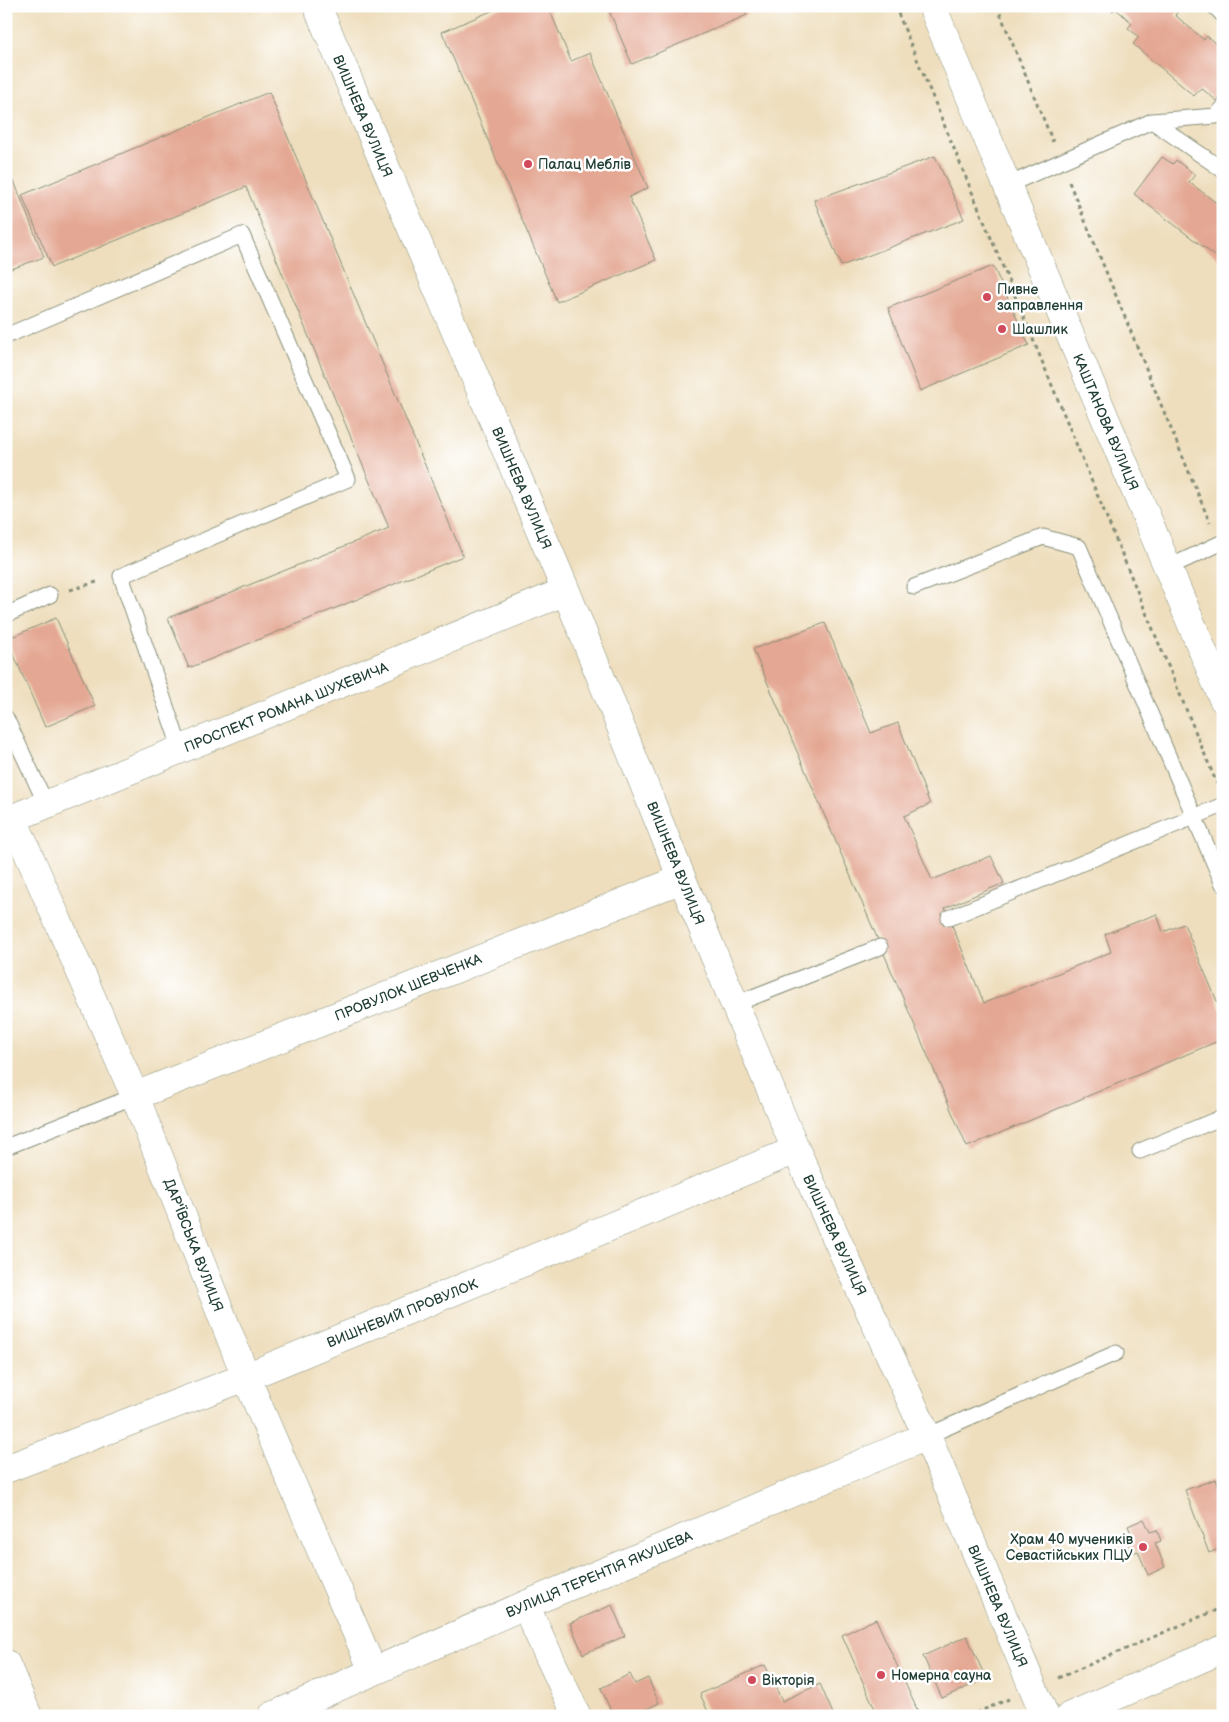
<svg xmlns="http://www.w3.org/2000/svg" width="1229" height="1722" viewBox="0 0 1229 1722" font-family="'Balsamiq Sans',sans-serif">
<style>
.building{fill:#e4a793}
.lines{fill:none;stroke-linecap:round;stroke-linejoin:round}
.lane-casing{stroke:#868e78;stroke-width:17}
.street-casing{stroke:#868e78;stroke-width:29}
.secondary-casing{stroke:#868e78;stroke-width:29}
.path{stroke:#868e78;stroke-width:3;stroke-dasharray:4 4;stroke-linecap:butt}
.lane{stroke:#fff;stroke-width:15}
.street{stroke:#fff;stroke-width:28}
.secondary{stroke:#fff;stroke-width:28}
.poi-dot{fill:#d1495b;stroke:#fff;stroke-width:2}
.labels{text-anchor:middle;stroke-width:5;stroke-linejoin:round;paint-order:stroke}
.street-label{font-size:14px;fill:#1f3d34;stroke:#fff}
.poi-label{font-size:14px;fill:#1f3d34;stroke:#fff;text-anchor:start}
</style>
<rect width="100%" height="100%" fill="#fff"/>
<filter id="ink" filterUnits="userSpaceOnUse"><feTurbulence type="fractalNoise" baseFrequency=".02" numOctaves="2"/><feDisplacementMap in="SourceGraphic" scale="10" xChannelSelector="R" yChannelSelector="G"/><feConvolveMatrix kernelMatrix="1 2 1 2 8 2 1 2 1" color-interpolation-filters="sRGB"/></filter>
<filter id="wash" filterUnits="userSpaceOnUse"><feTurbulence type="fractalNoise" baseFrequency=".0096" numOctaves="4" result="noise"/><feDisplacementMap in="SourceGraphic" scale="20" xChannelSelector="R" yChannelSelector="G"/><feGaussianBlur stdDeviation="1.12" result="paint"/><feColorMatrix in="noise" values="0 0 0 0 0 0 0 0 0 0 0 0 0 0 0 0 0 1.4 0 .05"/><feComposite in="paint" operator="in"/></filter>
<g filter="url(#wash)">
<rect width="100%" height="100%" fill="#eedebd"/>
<g id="blocks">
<path class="building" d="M503,6h45l23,55 19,-8 58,135 -19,9 27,63 -99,42 -115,-270z
M607,6h136l4,9 -115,49z
M1110,6h68l3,2 -6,7 29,25 3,-4 11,10 5,-2v50l-6,7 -16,-13 -7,8 -61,-52 6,-7 -11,-9 4,-5 -16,-14 -4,2z
M269,92l194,464 -274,112 -21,-50 221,-90 -143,-341 -194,80 -30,-72z
M935,156l29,63 -123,47 -27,-66z
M1162,157l11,7 3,-4 19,15 -6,7 34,26v54l-89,-68z
M14,181l30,76 -38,14v-87z
M993,266l36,79 -109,46 -32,-83z
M56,618l39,88 -50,21 -38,-88z
M825,623l46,110 27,-10 32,81 -26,12 28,64 59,-24 13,27 -59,25 39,95 127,-51 -6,-18 52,-20 6,18 21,-8 39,91v24l-256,108 -214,-498z
M1216,1479l7,18v50l-14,6 -24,-63z
M1144,1519l6,13 7,-2 4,11 -6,2 10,24 -17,8 -10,-24 -6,2 -4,-10 6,-3 -6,-14z
M612,1605l13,31 -42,18 -13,-31z
M876,1619l44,97h-42l-36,-81z
M967,1636l19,43 -44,19 -19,-42z
M765,1665l17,36 38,-17 14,32h-124l-10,-22z
M630,1674l5,10 13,-6 11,25 -26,13h-20l-12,-28z"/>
</g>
</g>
<g filter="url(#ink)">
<use href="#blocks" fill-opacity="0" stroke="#868e78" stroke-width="1"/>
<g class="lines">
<g class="lane-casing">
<path id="lane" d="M1214,6l9,9
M1152,121l71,49
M1008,185l144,-64 64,-5 7,-8
M6,336l236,-101 106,244 -227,97 60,174
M1167,568l56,-26
M914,587l129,-50 36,10 144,337
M6,615l44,-20
M6,718l40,86
M949,918l274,-113
M735,1004l145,-57
M6,1147l129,-51
M1140,1151l83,-34
M927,1436l189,-83"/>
</g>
<g class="street-casing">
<path id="street" d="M317,6l249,585 116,288 114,271 131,286 118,280
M13,819l122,277 111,281 127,294
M6,821l560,-230
M135,1096l547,-217
M6,1469l240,-92 550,-227
M525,1605l52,111
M6,1664l22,52
M272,1716l253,-111 402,-169"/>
</g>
<g class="secondary-casing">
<path id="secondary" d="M932,6l291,693
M1070,1716l153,-67"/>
</g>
<path class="path" d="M895,6l322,778
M997,6l56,136
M1069,182l141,341
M70,590l30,-9
M1058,1678l165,-71
M969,1716l40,-17"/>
<use href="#lane" class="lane"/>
<use href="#street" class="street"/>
<use href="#secondary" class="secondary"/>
</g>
</g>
<g class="poi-dot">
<circle cx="528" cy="164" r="5"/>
<circle cx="987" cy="297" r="5"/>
<circle cx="1002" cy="329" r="5"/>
<circle cx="1143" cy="1547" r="5"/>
<circle cx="881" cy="1675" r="5"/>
<circle cx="752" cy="1680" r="5"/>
</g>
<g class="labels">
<g class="street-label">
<text transform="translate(363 116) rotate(67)" y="5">ВИШНЕВА ВУЛИЦЯ</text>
<text transform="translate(1106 422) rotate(67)" y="5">КАШТАНОВА ВУЛИЦЯ</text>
<text transform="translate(522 488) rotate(67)" y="5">ВИШНЕВА ВУЛИЦЯ</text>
<text transform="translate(286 707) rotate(-22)" y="5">ПРОСПЕКТ РОМАНА ШУХЕВИЧА</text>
<text transform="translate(676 863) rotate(68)" y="5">ВИШНЕВА ВУЛИЦЯ</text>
<text transform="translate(408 987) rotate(-22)" y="5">ПРОВУЛОК ШЕВЧЕНКА</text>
<text transform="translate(835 1235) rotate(65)" y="5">ВИШНЕВА ВУЛИЦЯ</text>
<text transform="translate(194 1245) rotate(69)" y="5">ДАР'ЇВСЬКА ВУЛИЦЯ</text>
<text transform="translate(402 1313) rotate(-22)" y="5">ВИШНЕВИЙ ПРОВУЛОК</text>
<text transform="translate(599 1574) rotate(-23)" y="5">ВУЛИЦЯ ТЕРЕНТІЯ ЯКУШЕВА</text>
<text transform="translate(998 1606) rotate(67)" y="5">ВИШНЕВА ВУЛИЦЯ</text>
</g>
<g class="poi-label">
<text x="538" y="169">Палац Меблів</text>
<text x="997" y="294">Пивне<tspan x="997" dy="16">заправлення</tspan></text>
<text x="1012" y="334">Шашлик</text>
<text x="1133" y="1544" text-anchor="end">Храм 40 мучеників<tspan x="1133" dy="16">Севастійських ПЦУ</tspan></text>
<text x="891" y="1680">Номерна сауна</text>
<text x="762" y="1685">Вікторія</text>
</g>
</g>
<rect width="1229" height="1722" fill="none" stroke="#fff" stroke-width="25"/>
</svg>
